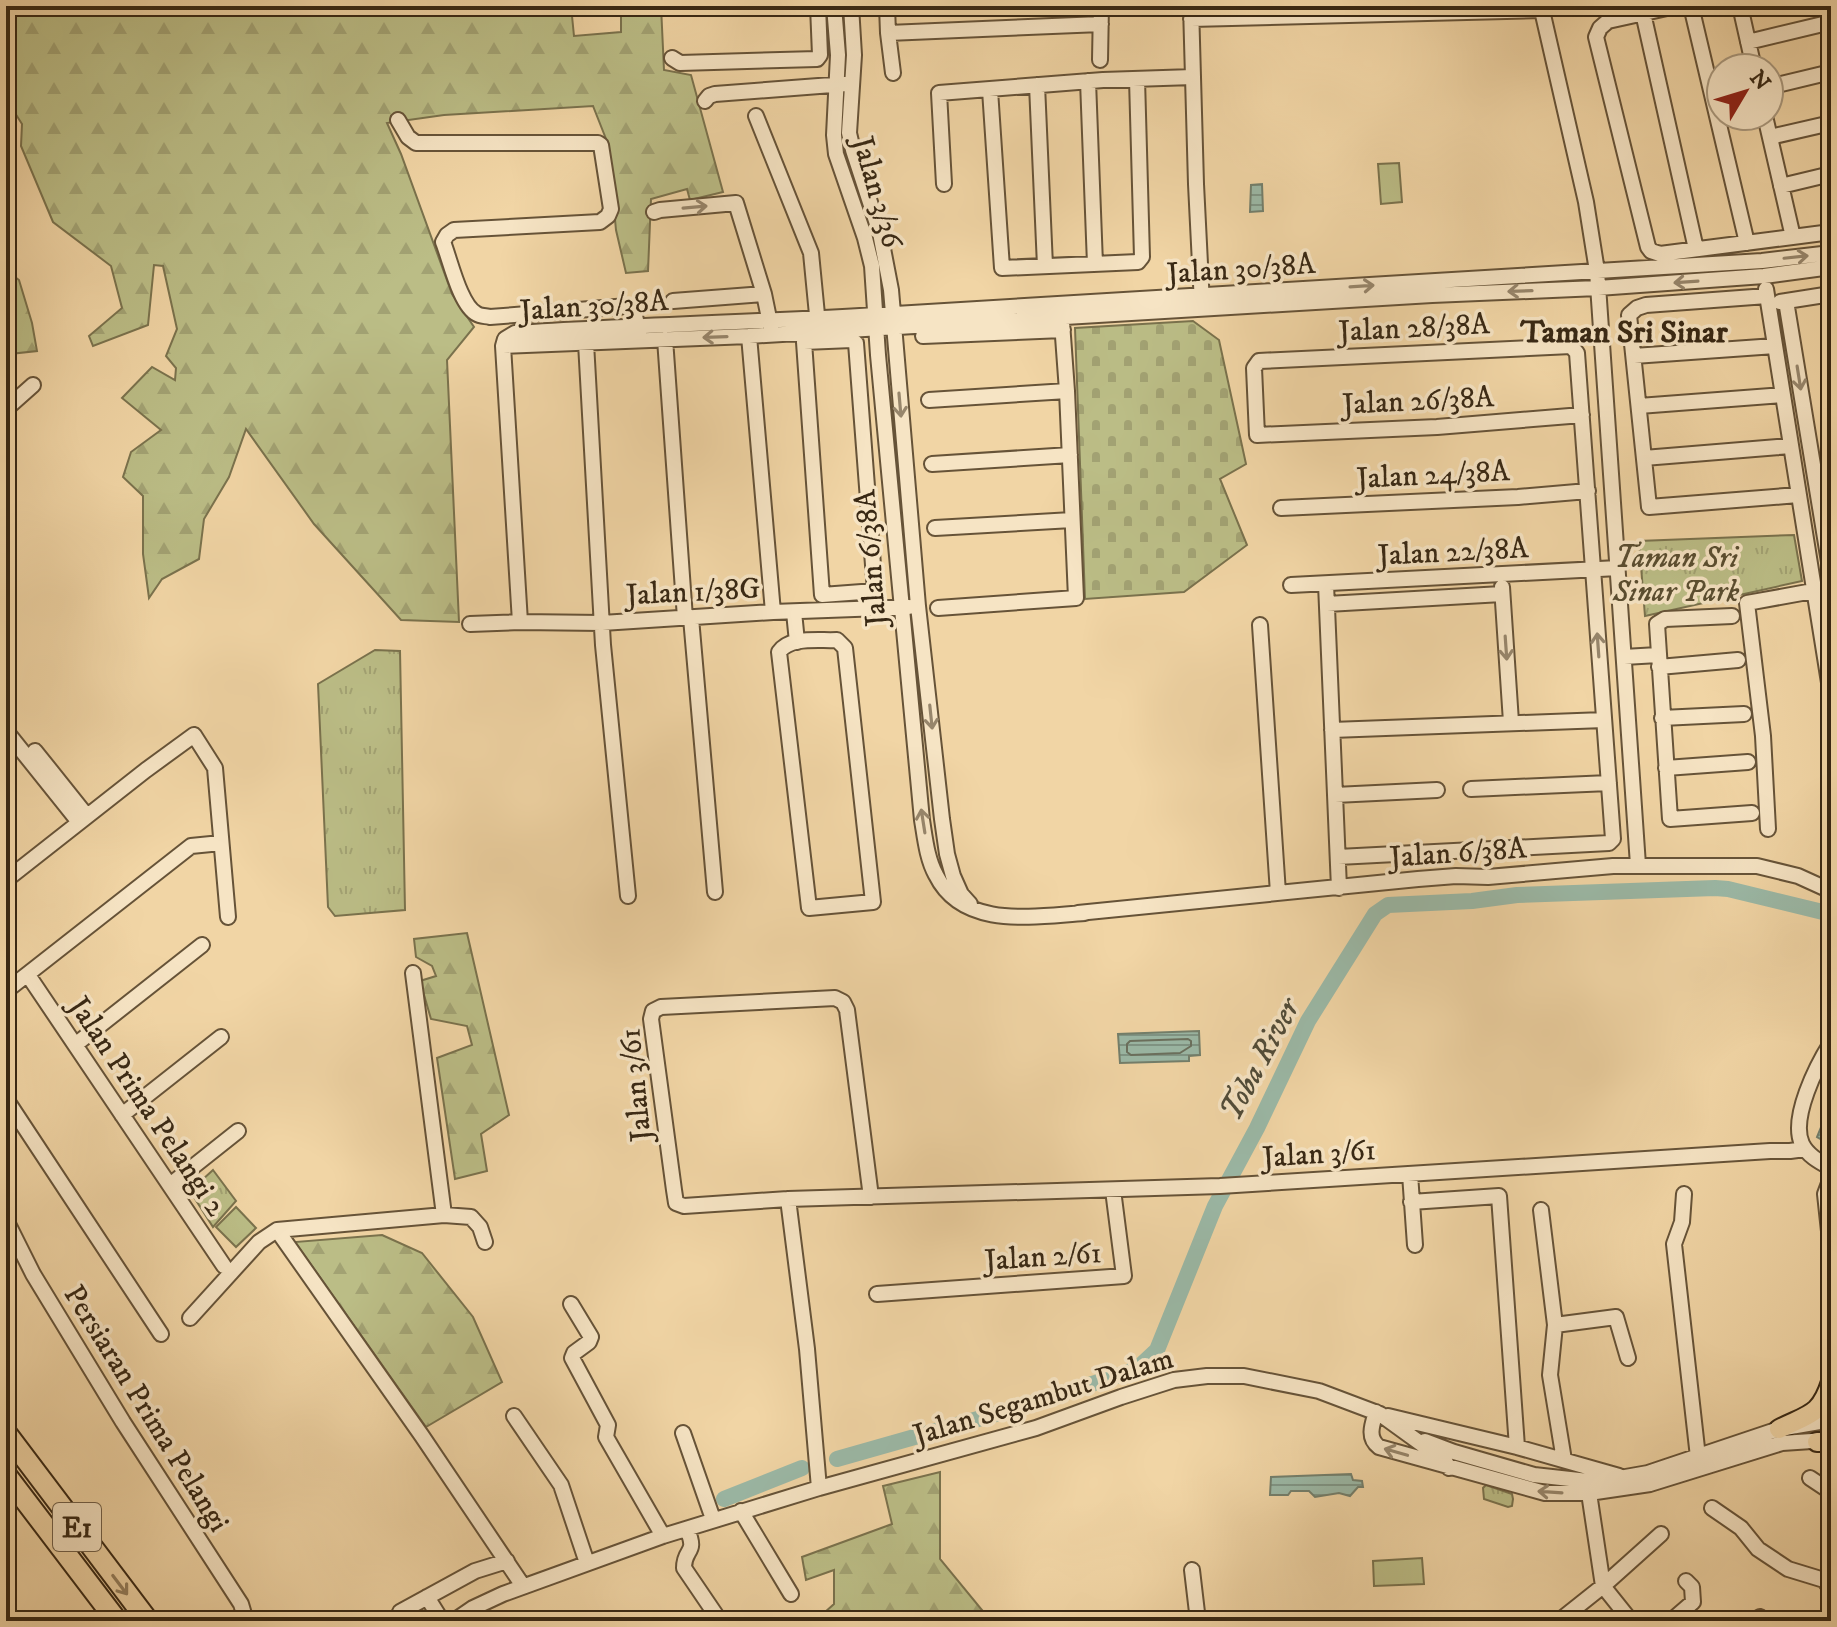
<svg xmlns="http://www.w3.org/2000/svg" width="1837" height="1627" viewBox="0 0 1837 1627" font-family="'IM FELL DW Pica',serif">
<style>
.grass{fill:url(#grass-tufts);stroke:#7a724d;stroke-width:2}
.forest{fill:url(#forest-firs);stroke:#7a724d;stroke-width:2}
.cemetery{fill:url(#cemetery-stones);stroke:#7a724d;stroke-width:2}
.garden{fill:#bbbd86;stroke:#7a724d;stroke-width:2}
.water{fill:url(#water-rules);stroke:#737f6c;stroke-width:2}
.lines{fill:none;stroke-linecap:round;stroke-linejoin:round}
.shore{stroke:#6a705e;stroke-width:2}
.river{stroke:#9bb9a7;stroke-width:16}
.minor-casing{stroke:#665338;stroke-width:18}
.major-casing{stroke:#382814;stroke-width:22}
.highway-casing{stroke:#382814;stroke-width:24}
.minor{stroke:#f6e4c4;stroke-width:14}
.major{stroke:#f1d5a5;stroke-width:18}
.highway{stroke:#f1d5a5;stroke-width:20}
.oneway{stroke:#97866c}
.oneway2{stroke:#947e5c}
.labels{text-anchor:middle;stroke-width:7;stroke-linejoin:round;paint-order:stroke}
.shield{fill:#f6e4c4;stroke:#716049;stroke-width:2}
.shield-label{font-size:28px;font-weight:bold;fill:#382814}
.street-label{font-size:30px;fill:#382814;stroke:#f6e4c4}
.park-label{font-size:30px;font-style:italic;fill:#594d30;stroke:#f6e4c4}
.neighbourhood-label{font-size:32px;font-weight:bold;fill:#382814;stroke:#f6e4c4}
.water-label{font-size:32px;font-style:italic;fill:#514c39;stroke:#f6e4c4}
</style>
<defs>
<pattern id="grass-tufts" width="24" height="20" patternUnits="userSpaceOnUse" patternTransform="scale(2)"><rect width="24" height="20" fill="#bbbd86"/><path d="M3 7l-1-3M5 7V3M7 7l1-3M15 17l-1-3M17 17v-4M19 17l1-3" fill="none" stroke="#a2a273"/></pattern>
<pattern id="forest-firs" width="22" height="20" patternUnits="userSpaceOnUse" patternTransform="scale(2)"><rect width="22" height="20" fill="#bbbd86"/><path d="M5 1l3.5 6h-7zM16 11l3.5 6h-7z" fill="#a2a273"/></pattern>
<pattern id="cemetery-stones" width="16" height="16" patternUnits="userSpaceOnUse" patternTransform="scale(2)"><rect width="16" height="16" fill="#bbbd86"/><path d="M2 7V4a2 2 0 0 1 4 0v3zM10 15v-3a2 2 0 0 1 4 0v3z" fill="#a2a273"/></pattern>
<pattern id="water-rules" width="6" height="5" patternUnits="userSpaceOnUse" patternTransform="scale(2)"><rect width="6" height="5" fill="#9bb9a7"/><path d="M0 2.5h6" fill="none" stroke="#7f9687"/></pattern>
</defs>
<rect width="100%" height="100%" fill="#f1d5a5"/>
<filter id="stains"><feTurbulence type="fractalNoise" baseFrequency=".0025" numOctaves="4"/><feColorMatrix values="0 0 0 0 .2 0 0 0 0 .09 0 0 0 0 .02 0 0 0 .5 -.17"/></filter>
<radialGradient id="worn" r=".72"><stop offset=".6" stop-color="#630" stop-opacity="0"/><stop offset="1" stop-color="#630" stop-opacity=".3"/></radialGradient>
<path class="grass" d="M1794,535l8,46 -157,35 -6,-75z
M375,650l25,1 5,259 -70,6 -7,-9 -10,-223z
M213,1170l23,31 -23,26 -23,-36z
M1486,1485l26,9 1,5 -1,7 -4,1 -24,-8 -1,-11z"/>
<path class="forest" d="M6,6h565l3,30 47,-4v-26h40l3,64 27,5 32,117 -33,8 -3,-11 -36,10 -3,72 -22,2 -10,-43 -8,-86 -15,-38 -149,9 -57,8 14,31 51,140 22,33 -27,33 12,262 -58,-2 -87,-96 -68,-95 -17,48 -25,42 -5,40 -37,20 -13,19 -6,-44v-58l-20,-19 8,-25 30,-22 -39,-32 30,-31 23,13 1,-12 -10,-12 11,-27 -14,-63 -9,-1 -6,60 -55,21 -4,-10 33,-28 -11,-42 -58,-44 -32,-76 1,-22 -16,-25z
M6,270l13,10 13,43 5,28 -27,3 -4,34z
M467,933l42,182 -28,19 6,37 -32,8 -18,-121 35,-13 -5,-19 -36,-7 -11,-38 16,-5 -4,-10 -16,-9 -2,-18z
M382,1235l40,18 51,64 29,65 -76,45 -131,-185z
M940,1472v87l51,62h-176l19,-17v-34l-28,10 -4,-23 90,-33 -9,-38z"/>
<path class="cemetery" d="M1193,321l26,19 27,124 -26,15 27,66 -63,47 -99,7 -10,-271z"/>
<path class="garden" d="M1399,163l3,39 -21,2 -3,-40z
M236,1207l20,21 -20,19 -20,-20z
M1422,1558l2,26 -50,2 -1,-25z"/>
<path class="water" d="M1262,184l1,27 -13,1 1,-27z
M1199,1031l1,24 -11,1v5l-69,2 -2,-29z
M1831,1103v42l-14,-8z
M1351,1474l2,6 9,1 1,6h-5l-8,9 -11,-3 -24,4 -6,-6h-18l-3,4h-18l1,-18z"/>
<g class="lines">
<path class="shore" d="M1188,1039l3,2v5l-11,7 -49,2 -4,-3v-8l3,-3z"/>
<path class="river" d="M837,1459l183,-52 109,-35 13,-8 15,-14 58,-144 42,-78 51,-107 67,-107 13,-9 84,-4 45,-6 198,-7 13,1 103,25
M724,1499l78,-31"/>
<g class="minor-casing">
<path id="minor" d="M834,6l4,49 -4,80 2,19 29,84 7,28 6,89 44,465c3,18 5,39 14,55 27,55 99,41 149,38
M851,6l3,49 -5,78 4,17 27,83 11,57 27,316 24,213 5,35 6,22 8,18 9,10
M887,6l1,27 5,40
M1191,6l5,178 6,120
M1541,6l45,196 11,69 41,594
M1676,6l-68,15 -8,7 -4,9 52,210 3,4 9,3 171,-22
M1691,6l56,237
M1740,6l14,62
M1643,13l53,236
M1191,19l351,-9
M888,33l213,-9
M1748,42l75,-18
M672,58l8,5 137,-4 3,-4 -2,-49
M1100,60l1,-54
M1088,81l7,183
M1037,85l8,181
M1769,87l62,-15
M990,90l12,178 136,-6 4,-5 -5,-178
M705,101l4,-5 6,-2 130,-10
M756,116l55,137 7,72
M1765,116l28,121
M398,120l10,17 8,6h182l3,2 10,64 -3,7 -8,6 -146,8 -7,5 -4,7c7,17 17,64 34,72 3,2 9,2 13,3l138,-11 5,2 6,24
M1770,137l61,-14
M944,184l-5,-91 164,-13 90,-3
M1781,186l50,-12
M654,212l6,-2 76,-7 28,91 7,34
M1766,289l65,406
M1767,296l-121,9 -9,3 -8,7 20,192 149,-12
M673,301l91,-7
M1786,301l43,261
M1780,302l51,-8
M749,336l24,276
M923,336l140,-6
M665,339l20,279
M852,340l4,3 19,248 -53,4 -18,-253z
M586,343l17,302 25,251
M503,346l246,-10 683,-41 166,-7 166,-12 67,-9
M1634,356l141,-10
M929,400l138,-9
M1639,406l144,-11
M6,409l27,-24
M1644,458l147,-12
M932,464l138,-9
M1281,508l237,-11 70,-6
M935,528l137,-8
M1326,584l13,304
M1291,585l327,-17
M1502,587l9,135
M1327,604l175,-10
M938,608l138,-10 -9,-207 -6,-82
M794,612l3,30
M1732,616l-67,3 -8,5 13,195 82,-6
M691,618l24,274
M520,622l-17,-276 2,-7 10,-6c121,-8 242,-11 364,-18 294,-16 588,-36 883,-54l69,-8
M470,624l50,-2 82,1 171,-11 136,-5
M1260,625l18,268
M837,640l8,8 28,254 -64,6 -30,-256c11,-16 40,-11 58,-12z
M1624,657l34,-2
M1659,667l79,-7
M1662,718l82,-4
M1332,730l272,-10
M6,731l73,91
M35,751l52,65
M1666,768l82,-6
M1471,789l138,-6
M1335,795l102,-5
M1768,829l-5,-93 -16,-133 66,-12
M1338,857l271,-14 4,-4 -36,-486 -6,-7 -312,15 -5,7 3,67 180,-8 145,-12
M6,880l140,-110 48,-35 21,33 13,149
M1078,913l340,-34 38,-3 32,1 125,-11h144l41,10 33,15
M413,973l31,242
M28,975l196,291
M6,991l185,-145 30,-3
M1831,1043c-14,22 -41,75 -29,101 6,12 18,18 29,24
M75,1045l127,-100
M6,1099l155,235
M122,1115l99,-78
M1410,1174l5,71
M1831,1178l-6,16 6,56
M170,1185l68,-54
M1684,1194l-2,28 -8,22 24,213
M871,1197l-24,-187 -4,-8 -8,-4 -174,9 -8,4 -2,8 23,171 2,13 8,3 104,-7 432,-13 550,-35h20l15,-2
M788,1199l19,150 12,139
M1411,1202l88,-6 18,251
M1541,1210l14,115 -5,50 14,85
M6,1220l27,54 90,148 118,182 5,17
M277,1230l145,206 101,150
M877,1294l247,-18 -11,-86
M571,1304l20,33 -2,5 -15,11 -2,5 36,67 -2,12 57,99
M190,1318l69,-76 18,-12 167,-15 27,2 9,10 5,15
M1555,1325l61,-8 12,41
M1376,1412c-4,13 -9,26 3,35l166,46h44l61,-9 132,-41 45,-3
M514,1416l47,69 26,78
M1388,1416l129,31 102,29
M683,1433l30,86
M1425,1441l29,11 80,23 63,7 51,-9 131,-44 52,-9
M1810,1478l21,14
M1589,1493l14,93 28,35
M1712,1508l29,20 17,21 30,20 36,11 7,9
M741,1511l50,83
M687,1529c11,26 -3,18 -3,39l36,53
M1192,1570l6,51
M427,1597l15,24
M400,1612l75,-41 32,-10
M1760,1617l3,4
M454,1621l19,-13 30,-14 160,-58 156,-48 217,-60 85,-31 53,-17 33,-4h37l75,15 61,23 65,47 4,7
M1559,1621l44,-35 58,-52
M1671,1621l22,-19 -1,-15 -6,-6"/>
</g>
<g class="major-casing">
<path id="major" d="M1779,1429c30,-15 41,-13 52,-47
M1817,1442h14"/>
</g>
<g class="highway-casing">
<path id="highway" d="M6,1433l142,188
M6,1475l111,146"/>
</g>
<use href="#minor" class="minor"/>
<use href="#major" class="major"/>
<use href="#highway" class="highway"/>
</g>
<defs><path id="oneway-shaft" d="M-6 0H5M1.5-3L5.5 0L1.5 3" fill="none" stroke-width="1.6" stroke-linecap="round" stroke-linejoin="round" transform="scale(2)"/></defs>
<g class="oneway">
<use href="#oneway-shaft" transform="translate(695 207) rotate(-5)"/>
<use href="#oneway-shaft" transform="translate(1796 257) rotate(-6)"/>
<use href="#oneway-shaft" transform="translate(1686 282) rotate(176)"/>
<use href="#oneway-shaft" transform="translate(1362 286) rotate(-4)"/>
<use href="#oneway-shaft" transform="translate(1520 291) rotate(178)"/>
<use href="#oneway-shaft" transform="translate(715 337) rotate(178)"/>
<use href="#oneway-shaft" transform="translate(1799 378) rotate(81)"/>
<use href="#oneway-shaft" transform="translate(900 405) rotate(85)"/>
<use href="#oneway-shaft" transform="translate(1598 645) rotate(-94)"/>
<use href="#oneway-shaft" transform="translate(1506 648) rotate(86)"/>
<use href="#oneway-shaft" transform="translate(931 717) rotate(84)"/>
<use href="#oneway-shaft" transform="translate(923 821) rotate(-99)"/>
<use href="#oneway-shaft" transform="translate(1396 1452) rotate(-164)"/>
<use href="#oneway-shaft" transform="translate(1550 1492) rotate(-176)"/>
</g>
<use class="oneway2" href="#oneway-shaft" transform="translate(120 1585) rotate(53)"/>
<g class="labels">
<rect class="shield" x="53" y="1503" width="48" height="48" rx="6"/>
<g class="shield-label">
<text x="77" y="1537">E1</text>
</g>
<g class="street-label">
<text transform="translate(878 192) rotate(74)" y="10">Jalan 3/36</text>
<text transform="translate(1241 268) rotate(-4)" y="10">Jalan 30/38A</text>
<text transform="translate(594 305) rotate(-4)" y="10">Jalan 30/38A</text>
<text transform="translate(1414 327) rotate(-3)" y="10">Jalan 28/38A</text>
<text transform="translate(1418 400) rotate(-3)" y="10">Jalan 26/38A</text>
<text transform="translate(1433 474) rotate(-3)" y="10">Jalan 24/38A</text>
<text transform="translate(1453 551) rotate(-3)" y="10">Jalan 22/38A</text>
<text transform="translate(870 558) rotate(-95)" y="10">Jalan 6/38A</text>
<text transform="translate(693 591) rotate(-3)" y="10">Jalan 1/38G</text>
<text transform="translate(1458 852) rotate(-4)" y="10">Jalan 6/38A</text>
<text transform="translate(635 1085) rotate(-96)" y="10">Jalan 3/61</text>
<text transform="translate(148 1106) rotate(56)" y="10">Jalan Prima Pelangi 2</text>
<text transform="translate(1319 1153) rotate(-4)" y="10">Jalan 3/61</text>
<text transform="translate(1043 1256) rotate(-4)" y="10">Jalan 2/61</text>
<text transform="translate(1043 1396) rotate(-17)" y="10">Jalan Segambut Dalam</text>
<text transform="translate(147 1408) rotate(58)" y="10">Persiaran Prima Pelangi</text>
</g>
<g class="park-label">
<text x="1676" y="567">Taman Sri<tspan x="1676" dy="34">Sinar Park</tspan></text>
</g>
<g class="neighbourhood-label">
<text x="1624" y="342">Taman Sri Sinar</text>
</g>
<g class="water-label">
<text transform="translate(1259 1059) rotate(-62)" y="11">Toba River</text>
</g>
</g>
<rect width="1837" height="1627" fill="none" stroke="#f1d5a5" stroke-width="32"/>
<rect x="8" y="8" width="1821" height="1611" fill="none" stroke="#382814" stroke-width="4"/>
<rect x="16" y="16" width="1805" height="1595" fill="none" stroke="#382814" stroke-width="2"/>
<g transform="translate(1745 92) rotate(52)"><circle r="38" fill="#f6e4c4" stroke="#aa997e" stroke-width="2"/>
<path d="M0-6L14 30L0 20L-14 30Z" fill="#8f2418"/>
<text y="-12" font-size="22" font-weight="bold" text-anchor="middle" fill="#382814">N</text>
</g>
<rect width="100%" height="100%" filter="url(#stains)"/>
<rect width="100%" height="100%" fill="url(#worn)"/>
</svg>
